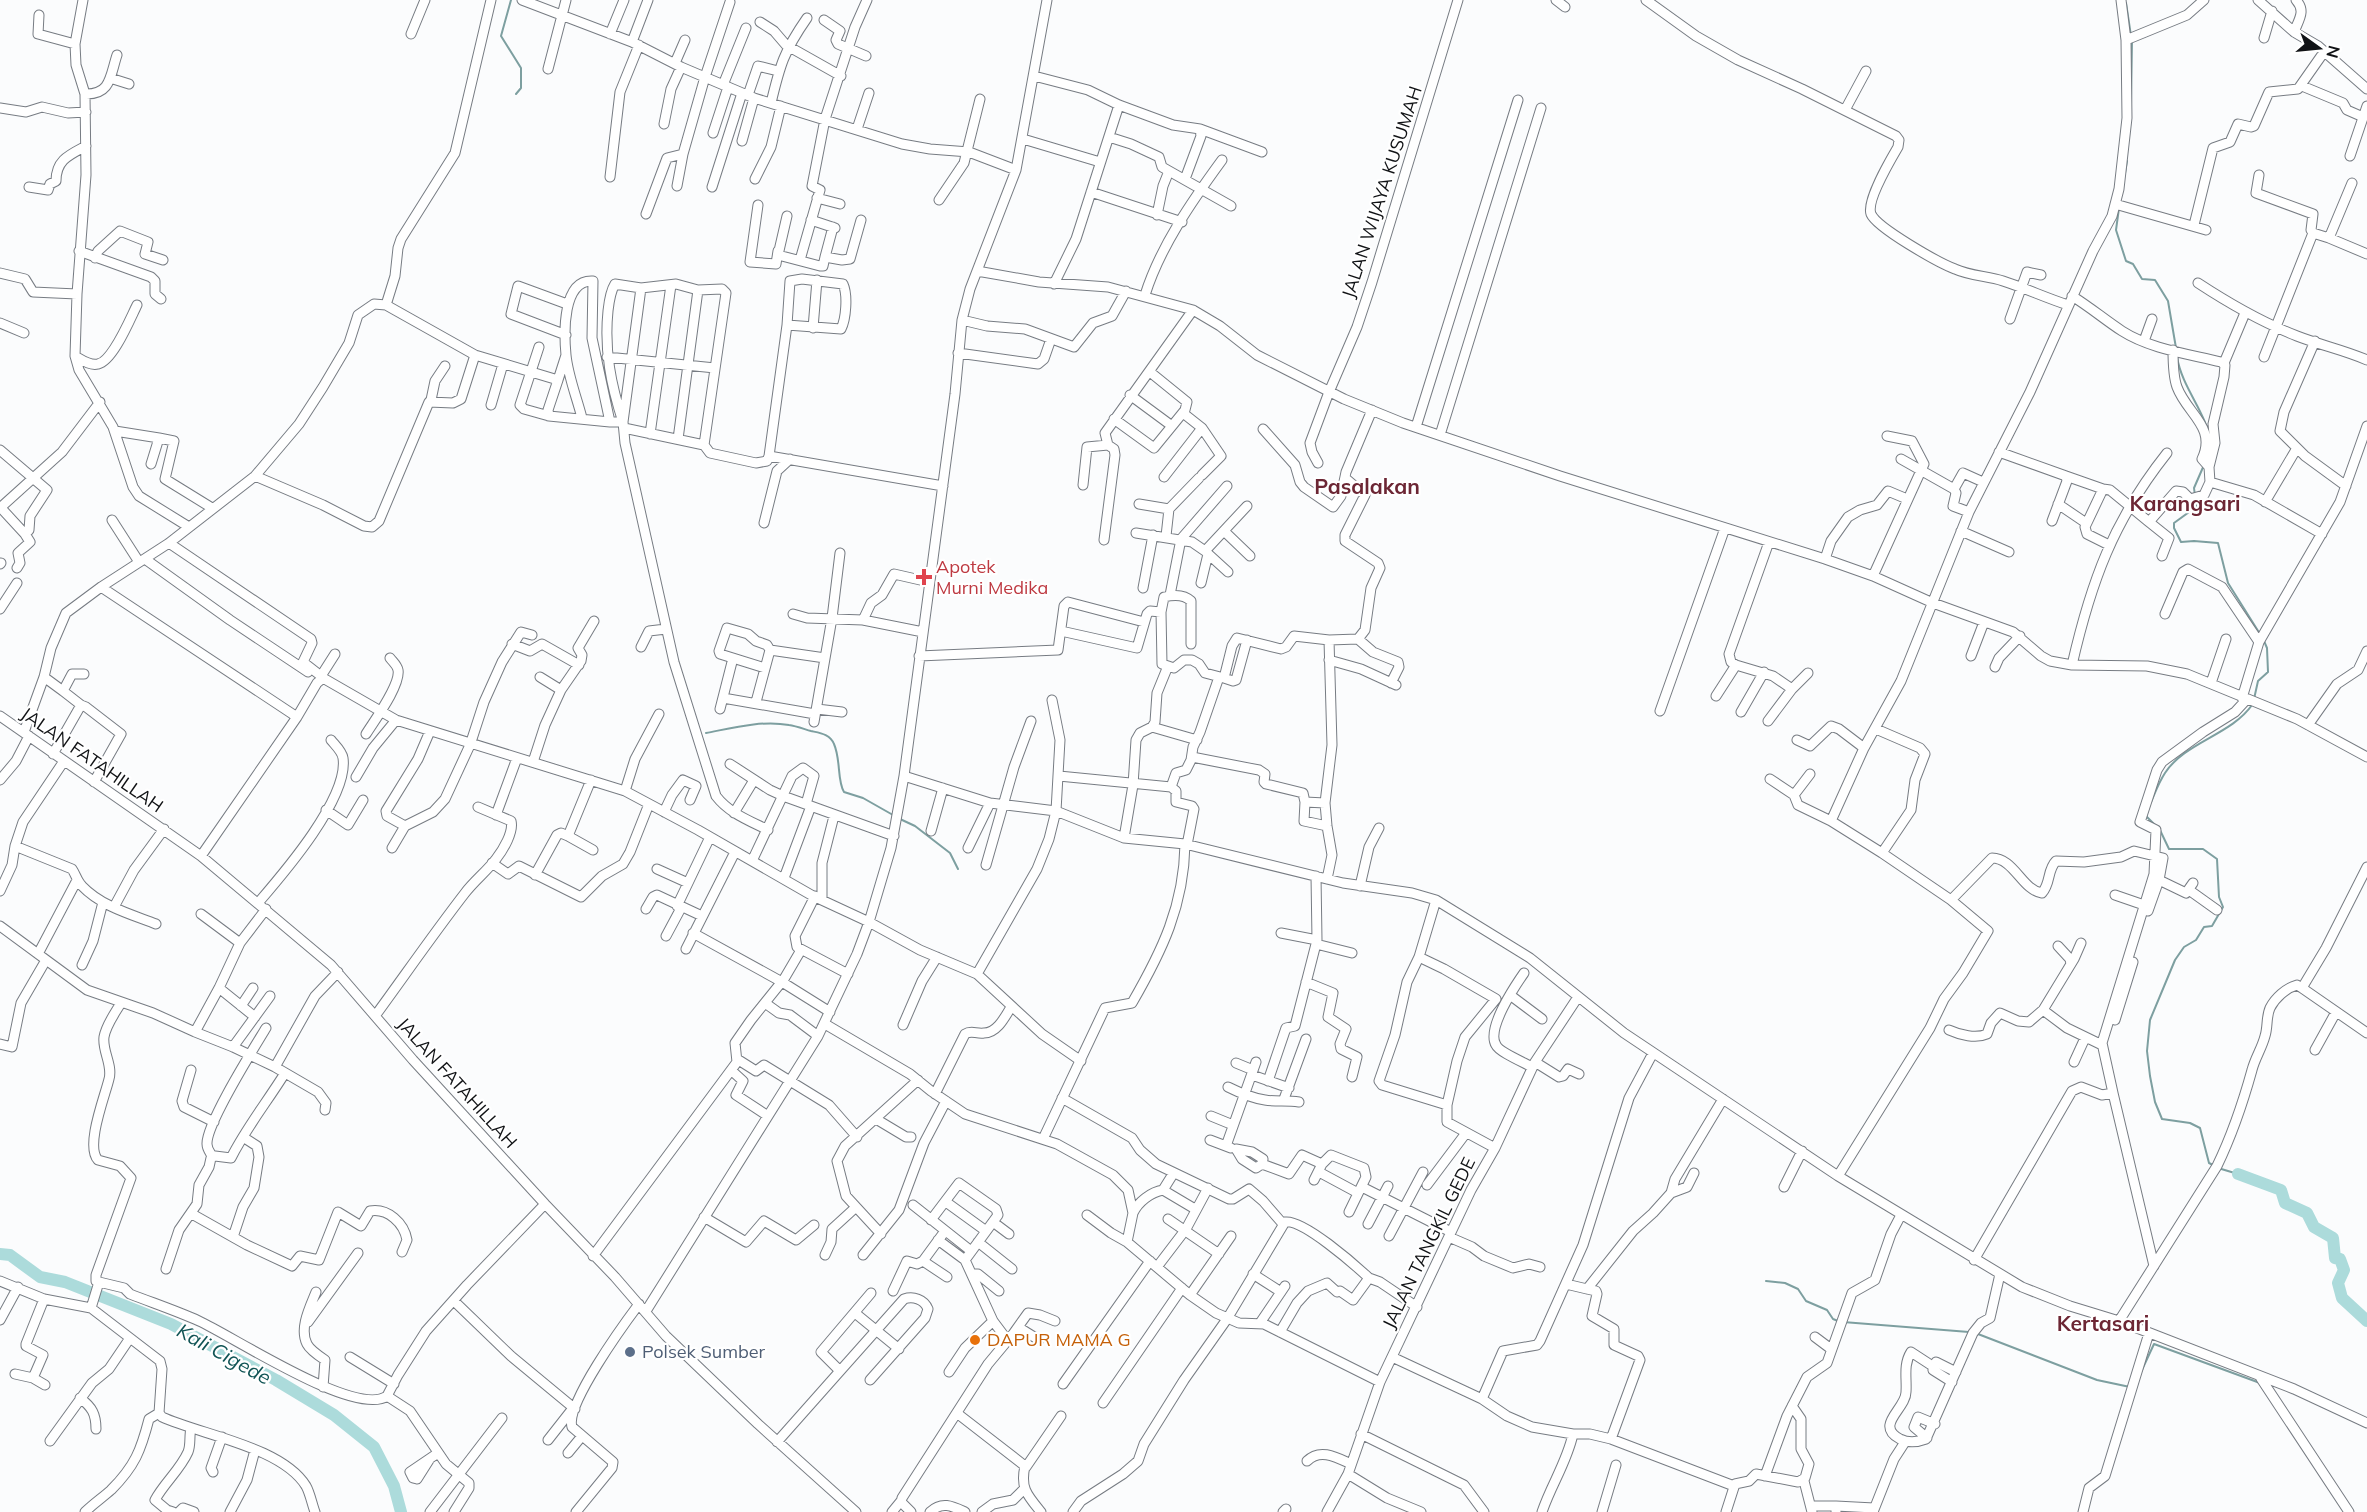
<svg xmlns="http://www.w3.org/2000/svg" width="2367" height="1512" viewBox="0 0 2367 1512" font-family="Mulish,sans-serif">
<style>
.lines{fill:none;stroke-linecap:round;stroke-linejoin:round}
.stream{stroke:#7d9fa0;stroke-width:2}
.river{stroke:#acdbdb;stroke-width:12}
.minor-casing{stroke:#777c83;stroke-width:11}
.minor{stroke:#fff;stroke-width:9}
.health-dot{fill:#e0444e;stroke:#fff;stroke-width:2}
.food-dot{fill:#e8710a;stroke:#fff;stroke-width:2}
.service-dot{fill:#5c6f8a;stroke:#fff;stroke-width:2}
.labels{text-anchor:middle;stroke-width:4.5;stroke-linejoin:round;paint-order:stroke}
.street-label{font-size:18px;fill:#101215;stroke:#fff}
.health-label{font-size:18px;fill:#be3a42;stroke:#fff;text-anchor:start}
.food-label{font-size:18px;fill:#c56008;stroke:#fff;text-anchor:start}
.service-label{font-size:18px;fill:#4e5e75;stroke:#fff;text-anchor:start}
.water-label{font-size:20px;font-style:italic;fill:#105455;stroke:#fff}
.quarter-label{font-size:21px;font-weight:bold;fill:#6c2634;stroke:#fff}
</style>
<rect width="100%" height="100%" fill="#fbfcfd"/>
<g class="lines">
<path class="stream" d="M511,0l-10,36 20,32v20l-5,6
M2126,3l5,33
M2131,104l1,-63
M2125,173l2,-12
M2119,208l-3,22 10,31 7,3 9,15 13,1 13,21 8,47
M2177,357c5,30 27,53 33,80
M2195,496l-1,-8 10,-23
M2196,502v5l-22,16v5l7,14 13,-1 24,2 10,40 32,51
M2254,699l4,-18 10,-9 -1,-24 -3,-7
M706,733c26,-5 56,-13 83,-8 7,1 15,4 22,6 9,2 19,3 23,13 7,16 3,37 10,48l19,6 30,17
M2151,802c4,-9 8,-20 14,-29 20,-31 66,-38 87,-68
M2146,816l9,9
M900,819l15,7 35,27 8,16
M2159,828l10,21h34l14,10 2,38 4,10 -11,19 -8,1 -8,13 -12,7 -9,13 -25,60 -3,31 3,25 5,26 7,17 28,4 10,5 9,35 4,2
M2218,1168l20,6
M1766,1281l19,2 13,6 8,12 21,9 6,9 5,2
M1843,1322l126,10
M1978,1334l119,46 33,7
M2141,1372l13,-28 106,39"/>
<path class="river" d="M2238,1174l43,16 4,13 22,10 7,14 19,11 2,20 5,1 4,11 -6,13 4,15 25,23
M0,1254l10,1 30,22 25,5 106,42 105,56 58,35 40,32 20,39 7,26"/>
<g class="minor-casing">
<path id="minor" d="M83,0l-8,44 1,21 9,29 1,81 -9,119 -2,62 4,14 34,57 20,60 6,9 50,31
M522,0l110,42 49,25 73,31 148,46 28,5 39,3 47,18
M1556,0l9,7
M1646,0l50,36 42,24 64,29 94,47 3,4 -1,7c-7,12 -32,54 -27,67 6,14 68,49 84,55 15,7 33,7 48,12 22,7 43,17 65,24
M2258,0l36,32 24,14 49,43
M39,15l-1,19 37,10
M824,20l16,11 -4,9 2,4 28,12
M760,22l14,9 12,14 55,31
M2294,32c5,-13 12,-21 2,-32
M411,34l14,-34
M610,34l14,-34
M2264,38l8,-27
M2126,40l61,-25 17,-15
M632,42l16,-42
M675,63l10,-23
M548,69l18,-69
M1034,76l54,14 31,15 54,20 27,4 62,23
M110,78l19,6
M723,85l23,-57
M2302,86l41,17 4,7 16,7
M85,94c26,1 25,-18 32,-39
M748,95l10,-29 20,5
M771,103c9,-38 13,-52 36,-85
M0,108l26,4 16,-5 26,6 18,-1
M1845,110l21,-39
M664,124l7,-35 10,-22
M857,129l12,-36
M713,133l15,-46
M1109,137l22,7 28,13 3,10 69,39
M1023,139l77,23
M742,141l12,-43
M2350,156l17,-50
M2259,175l-3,18 57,21 -2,16 2,3
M610,177l10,-85 19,-47
M755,179l16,-32 10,-41
M1185,179l16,-43 -1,-7
M677,186l6,-32
M29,187l19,3 2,-6 6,-3c0,-21 13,-26 30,-35
M712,187l30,-94
M1091,192l91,30
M817,198l23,6
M939,200l25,-37 16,-64
M2115,204l91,26
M758,205l-8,57 26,2 2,-13
M646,214l21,-56 16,-4 22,-77 25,-75
M1157,215l6,-29 6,-15
M787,216l-9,39 42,11h3l2,-9 17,3 8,-1 11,-39
M811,220l24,8
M2194,225l19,-77 17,-6 8,-18 13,3 3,-1 15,-34 29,-3 26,-37
M2329,238l23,-55
M79,251l72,26 4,4v13l6,5
M825,257l8,-30
M95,258l3,-7 22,-20 28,11 -3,12 18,6
M800,260l20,-70 -8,-4 13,-67 30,-92 12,-27
M977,271l62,11 69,5 85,23 27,16 37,29 87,44 59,24 157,53 265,83 48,17 60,27 80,29 28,24 9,5 22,4 75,1 40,8 110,45 70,38
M0,273l25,6 8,13 44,2
M2198,283c32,21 63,39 99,53 23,9 47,14 70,24
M1054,284l22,-45 43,-134
M641,288l-18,134 2,21 49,219 42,134c13,17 32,24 52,34
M1145,295c15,-48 47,-94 77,-135
M2072,296c18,11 33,24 50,35 28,18 67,23 99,31l4,3 -1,12 -11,47 2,19 -6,24 1,15 -6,13 -14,4 -7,-7 -7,-1 -27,31 20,16 -7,18
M386,305l89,50
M2010,319l17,-47 14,3
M962,320l25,6 38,3 49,18 19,-24 19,-7 14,-25
M0,323l24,10
M813,328l4,-48
M566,335l-55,-21 7,-28 49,18
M2144,341l8,-22
M2315,341l-31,71 -4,19 25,25 41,30
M539,347l-19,58 4,4 25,7
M2173,350c0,12 0,26 4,37 10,27 40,40 25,72l7,8
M958,353l80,11 6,-5 7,-20
M75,356c7,4 15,10 23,8 15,-3 32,-45 39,-59
M607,357l108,11
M2264,357l49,-124 16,5 38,16
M2224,363l21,-50
M558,380l-10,30 1,6 61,6 -18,-84 1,-57c-31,-2 -29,53 -27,74 2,21 11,43 16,63
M1130,395l42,31 13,-16 2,-8 -37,-30
M431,400l4,-19 10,-15
M491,405l12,-41
M1183,413l19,15 19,28 -19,19
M1114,419l40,29 18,-22
M610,422h13c-12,-37 -19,-72 -15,-111 1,-9 2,-19 7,-27l26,4 35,-4 22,6 24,-1 4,4 -22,152
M1416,427l102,-327
M624,428l80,17 6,8 46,10 11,-2 2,-5 174,30
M1263,429l32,36 5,17 4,5 29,20 8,-11 5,-24 26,-62
M115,431l44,7
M650,434l21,-149
M1440,435l101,-327
M678,439l20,-149
M0,450l47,40 -17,26 -1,14 -4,4 5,8 -12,11 2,10 -3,5
M1999,452l67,24 1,5 -15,40
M769,456l18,-131 3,-44 12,-2 41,5c5,11 3,35 -2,45l-54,-4
M1901,459l53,30 2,4 -3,13 16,6
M1318,463l-6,-11 -2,-9 19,-51 28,-65 15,-45 86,-282
M151,464l8,-26 15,3 -9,38 47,29
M255,476l68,29 41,21 8,1 7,-6 50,-119 24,1 8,-4 14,-44 83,25 8,-25
M2066,476l37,13
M1164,477l38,-49
M2210,482l44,13 68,39
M1083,485l4,-38 21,-2
M1954,489l9,-16 20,9
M2265,502l32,-54
M1139,504l30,5
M2058,504l28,19
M0,508l62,-56 38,-50
M1,508l24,26
M112,520l27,42
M764,523l13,-52 13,-12
M1224,531l26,25
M1961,531l48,21
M1136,533l56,9 13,9 23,21
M1166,536l3,-27 30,-31
M1104,540l11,-85 -1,-6 -6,-4 -3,-12 88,-123
M169,543l142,96 1,4 -9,19 18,14 14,-22
M2109,545l-22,-11 -2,-7 18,-38 7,1 39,32
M1205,551l42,-45
M145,559l85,61 78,52
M1825,559l6,-18 17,-24 12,-7 17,-5 11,-14 19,8
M0,564l1,-1
M1873,576l51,-112 -12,-23 -25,-5
M1201,583l7,-29
M101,587l196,130
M1143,588l10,-53
M1170,595l11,-56 46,-53
M0,609l17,-26
M1161,612l1,52 12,4 10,-8h8l7,4 6,9 19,5 8,-32 5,-8 44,11 5,-2 8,-11 35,4
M793,614l14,4 56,2 60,12
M2165,614l18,-42 5,-3 34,18 37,55
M863,620l8,-17 11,-8 12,-21 35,8
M1061,631l76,17 10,-34 3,-3 11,1 3,-15c8,-2 20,-3 27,4v43
M1358,639l15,13 25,10 1,5 -8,16
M512,644l18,7 12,-7 37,21
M641,647l8,-16 17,-2
M770,650l55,8
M919,656l139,-6 6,-44 4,-4 76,20
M1971,656l13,-34
M1329,660l32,9 35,16
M2072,665c19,-83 41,-144 95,-212
M1995,667l4,-9 21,-22
M44,677l19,14 9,-17h12
M540,677l21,13
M1224,678l9,3 3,-1 11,-40
M2211,683l15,-44
M1792,689l16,-16
M63,691l18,14
M1716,696l20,-31
M723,698l92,16
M2242,698l17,-56 81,-140 27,-76
M756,702l14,-52 -3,-5 -11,-4 -8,-7 -21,-6 -8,23 1,3 45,14
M720,709l13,-51
M817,709l25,3
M1660,711l65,-183
M1741,712l23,-40
M0,716l201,140 130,109 82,95 132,144 70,73 51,59 92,88 98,88
M1768,721l24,-32 -19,-13 -37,-11 -5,-3 -2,-8 40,-112
M814,722l18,-104 8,-65
M2308,725l29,-41 21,-14 9,-19
M1152,727l45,13
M1876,729l44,19 5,6 -10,26 -4,30 -29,43
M24,732l20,-55 7,-29 15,-35 35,-26 68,-44 86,-67 44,-52 24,-37 26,-44 9,-28 16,-11 12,1 9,-29 3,-28 3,-9 54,-86 36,-153
M366,734c8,-13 35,-49 32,-64 -1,-5 -5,-8 -8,-12
M1797,740l13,6 21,-20 8,3 25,19
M53,754l28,-49 5,2 35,27 -27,48
M1192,757l67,13 6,4 -1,8 2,2 37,9 2,9 20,1
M533,762l12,-37 16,-35 20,-29 1,-6 -4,-7 16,-27
M730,764l40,26 13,6 111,40
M904,776l86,27 66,8 68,27 61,6 158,39 69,10 24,7 94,58 94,75 214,143 184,111 48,19 49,15 175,68 73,34
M1059,776l112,11
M356,777l17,-29 23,-28
M1770,779l24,16 4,10 33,16 51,32 69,47 37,31 -25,42 -19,26 -14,29 -92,148
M0,780l16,-19 13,-25
M591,780l-23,56 25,14
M625,791l10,-32 24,-45
M1794,795l16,-21
M1305,802l-1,19 23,5
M326,810l22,15 15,-25
M664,812l8,-17 11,-15 13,6 -6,14
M734,813l20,-33
M496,815l21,-57
M1831,821l33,-73 37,-67 68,-169 61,-120 63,-141 19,-35 7,-27 8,-71 -1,-78 -5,-40
M405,826l-18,-10 -1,-5 32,-52 12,-28
M931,831l12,-43
M1124,838l9,-53 3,-45 4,-7 12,-6 3,-5 2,-29 11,-27
M1187,845l7,-36 -2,-3 -16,-4v-11l-5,-4 5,-14 10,-3 5,-10 2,-13 7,-15 19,-55
M15,846l57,23c4,6 5,12 10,17 19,20 48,28 74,38
M392,848l13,-22 28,-14 12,-13 25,-54 14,-43 18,-40 19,-30 11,3
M968,848l22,-45
M201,856l96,-139 20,-34 6,-5 73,42 229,71 73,39 115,66 56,26 51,28 57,24 65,60 39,27
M752,861l40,-85 11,-8 11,8 -8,28
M492,863l16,11 11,-8 62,31 21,-21 21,-12 7,-12 19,-48
M986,865l28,-98 17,-46
M657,869l31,14
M535,875l22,-40 4,-2 7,3
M784,878l27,-72
M1327,879l5,-24 -5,-29 -2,-23 7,-58 -3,-105 29,-1 7,-9 6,-42 9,-20 -2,-5 -33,-22v-6l20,-40 -20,-17
M2159,880l27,13 7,-10
M1360,886l9,-39 10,-19
M2189,890l28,20
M0,891l12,-26 3,-19 8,-24 41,-61
M2115,895l29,10
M815,896l-20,40 2,11 51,27
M822,900v-37l12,-47
M1436,900l-17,57 -12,25 -12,53 -16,46 3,4 65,20v17l48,26
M1951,900l41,-42c22,0 30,32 50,35 9,-10 5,-23 14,-32l28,1 37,-5 13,-6 29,7 -4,22 -11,31
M258,903c25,-29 91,-105 85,-145 -1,-7 -8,-13 -12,-18
M677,906l33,-69
M114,907l20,-37 30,-41
M646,909l7,-12 4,-2 45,21
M201,914l39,29
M0,926l87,64 66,23 42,19 38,15 42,20 43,25 8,11 -1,7
M693,933l89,49 48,30
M1281,933l36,7
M666,936l15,-28
M1316,944l36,9
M2058,946l12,13 1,5
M686,949l49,-97
M38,954l39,-74
M1419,957l25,12 52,30 -31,38 -8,24 -10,44
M82,965l11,-24 10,-39
M1524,973c-9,13 -38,56 -28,72 3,7 29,18 36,22
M977,974l60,-105 12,-30 7,-28 4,-71 -8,-40
M1306,982l27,11 -5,24 18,12 -6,15 1,5 16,8 -5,20
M219,988l36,29
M2302,988l65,45
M1510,995l32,24
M765,1003l14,10 11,2 28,21
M241,1006l12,-18
M2043,1010l31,-51 7,-16
M375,1016c30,-41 59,-83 90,-123 9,-12 22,-22 31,-34 7,-9 18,-27 15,-38l-33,-14
M2115,1020l18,-58
M825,1024l85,50 21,17 34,23 92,30 56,31 15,15 5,23 -6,29 63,53 26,18 23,10 25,1 116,58
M903,1025l19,-44 15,-24
M1949,1030c11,5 27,9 38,4l4,-11 9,-10 18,8 11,1 14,-12 24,18 35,17
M195,1032l24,-44 21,-45 26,-34
M0,1044l12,3 9,-44 25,-43
M233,1047l37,-51
M2315,1050l21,-38
M737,1059l19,12 8,-6 65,40 28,32
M1535,1062l24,15 4,-1 5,-7 11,5
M2074,1062l11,-24
M1236,1063l17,7
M275,1067l40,-71 23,-24
M191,1070l-9,31 2,6 30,15
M731,1070l12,11 -7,14 32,21
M1252,1075l37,13
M1268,1081l18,-53 9,-2 22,-86 -1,-64
M1228,1087c12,6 23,11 37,13 11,2 22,0 34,2
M2113,1093l41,173
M935,1094l30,-60c6,-4 11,0 19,-1 13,0 21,-16 27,-26
M1062,1098l70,40 8,12 16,14 73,35h4l16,-10 14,12 20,23
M1284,1099l22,-60
M1211,1116l22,9
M876,1119l30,18h5
M1043,1139l62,-131 27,-5c30,-52 52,-97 53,-159
M1210,1140l21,8
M1226,1146l30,-84
M1236,1149l16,3 11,7 -1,5 -6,4 -14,-9z
M212,1156c-2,-4 -5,-7 -5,-12 -1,-20 47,-96 59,-116
M1262,1164l27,10 13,-19 20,9
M1319,1172l39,21
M1314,1180l8,-16 9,-9 33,13 2,9 -17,35
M1427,1185l39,-52
M1362,1187l89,45
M1784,1187l18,-36
M1163,1190l32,19
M1671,1193l4,-14 48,-80
M946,1202l40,29
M913,1205l58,46
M1133,1213c5,-11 18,-21 30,-23l10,-16
M192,1214l55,31 45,21 8,-10 19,4 19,-48 23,14 9,-15c18,-3 34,12 37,29l-5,12
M1087,1215l24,18 16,9
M704,1217l42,25 18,-21 32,19 18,-15
M1168,1219l51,35
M931,1220l28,-37 37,26 2,6 -33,45 28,61 15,20
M993,1222l16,12
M1368,1224l20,-38
M881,1234l-35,-38 -9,-35 8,-15 73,-66
M1389,1236l34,-64
M233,1237l10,-30 11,-19 5,-31 -2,-11 -14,-9
M1449,1237l23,10 12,9 29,12 16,-4 11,3
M938,1240l27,20
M978,1242l34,27
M825,1255l6,-13 1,-13 23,-21
M863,1255l36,-45 25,-67 22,-42
M593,1256l144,-194 -2,-19 16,-23 33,-41 17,-29
M1974,1260l98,-169 9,-4 21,8 11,-2 -11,-50 52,-169 2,-44 -16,-8 17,-52 5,-8 41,-30 32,-20 12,-13
M923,1261l24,16
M1157,1267l29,-38 22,-41
M166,1269l13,-39 18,-26 2,-19 10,-18 2,-9 4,-2 16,2c15,-30 36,-56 54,-85
M973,1274h5l21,17
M1253,1274l28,18
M0,1281l44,18 47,9 69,53 2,8 -3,44 3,4c40,18 120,30 144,69 4,7 6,18 9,26
M99,1282l25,6 6,6c23,9 47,17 69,27 35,16 157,97 188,75
M1566,1284l21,5 46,-58 20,-18 18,-20 16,-6 7,-14
M1587,1289l9,2 1,3 -5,22 22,13v16l24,11 2,4 -29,79
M893,1291l14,-30 10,3 6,-3 22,-30
M316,1292c-6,15 -17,36 -9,52 3,6 12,12 18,16l-2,27
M1190,1295l41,-59
M454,1301l57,55 64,53
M91,1308l8,-26 -3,-1v-6l35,-97 -11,-12 -22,-6c-13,-14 7,-64 11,-81 4,-14 -7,-28 -5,-42 2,-12 11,-24 17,-34
M646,1311l172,-275 39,-82 12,-32 22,-74 13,-72 51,-382 7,-74 8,-31 46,-119 31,-170
M855,1313l44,36
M0,1320l18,-33
M2119,1321l98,-155c16,-33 25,-60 35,-96 3,-12 10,-22 13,-34 3,-9 1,-19 5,-28 5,-10 16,-20 27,-23l5,3 24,-40 41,-81
M308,1322l50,-69
M1260,1323l25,-37
M1018,1327l21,13
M1280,1332l17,-29 11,-12 19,-8 10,9 3,-1 13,9 16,-22 11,4 37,25
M1815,1337l16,12
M350,1357l44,27
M1392,1357l90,42 25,17 25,11 41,7h17l21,5 123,47
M1934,1367l-1,3 19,12
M840,1371l64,-72c9,-3 20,0 24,10l-3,9 -55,62
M949,1372l16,-24 28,-27
M1956,1372l-20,-10 -2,5 -23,-15c-8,13 -4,26 -5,40 0,17 -32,33 -6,47 8,4 18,3 26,0l47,-106 8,-10 9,-5 10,-44
M15,1374l18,4 12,7
M2260,1377l89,135
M33,1378l10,-23 -17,-9v-2l18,-45
M1063,1384l87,-123
M80,1398c12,9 16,16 16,31
M1482,1399l21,-48 34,-6 3,-4 43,-96 46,-147 24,-45
M1103,1403l79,-115
M958,1414l67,52c-5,22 2,29 16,46
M1361,1434l103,51 20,27
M1927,1438l-13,-11 4,-10 17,7
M548,1440l22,-28
M50,1441l42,-58 17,-14 21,-31
M777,1442l63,-71 -19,-19 50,-59
M568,1453l14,-17
M429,1460l-12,19 -4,-1 -3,-6 28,-19
M1307,1461c13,-13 29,-4 44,3
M1026,1467l35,-51
M213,1472l-2,-4 11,-31
M1348,1474l39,24 34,14
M1765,1476l22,-60 20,-39 20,-14 25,-70 23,-13 16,-46 10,-19
M1804,1481l8,31
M1811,1506h25v5
M1836,1506l38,2
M85,1512c8,-8 17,-14 26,-22 24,-24 30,-40 38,-71l10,-6
M173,1512l-6,-2 -12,-10c9,-17 25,-30 33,-48 3,-7 1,-16 3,-24
M179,1512l4,-4 11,4
M230,1512l17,-32 8,-30
M430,1512l72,-94
M454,1512l15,-24v-5l-23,-19 -36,-53 -23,-15 11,-21 28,-44 41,-46 78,-81
M576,1512l36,-44 1,-6 -41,-35c-7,-22 52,-103 67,-123
M892,1512l9,-11
M911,1512l-10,-10 1,-4 86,-134 25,-30 15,-21 12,2 15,6
M930,1512c12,-11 22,-6 35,0
M982,1512l11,-8 20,-4 11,-11
M1073,1512l8,-11 42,-27 15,-13 6,-17 40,-64 43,-61 58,-97c18,-3 70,43 84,56
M1283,1512l3,-3
M1327,1512l21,-38 32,-92 91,-192 24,-42 40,-86 43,-65
M1542,1512c9,-27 25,-50 31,-78
M1602,1512l14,-47
M1726,1512l9,-28 14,-3 7,-7 42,8 7,-4 4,-14 -8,-15v-30l-9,-13
M1873,1512l21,-53 11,-17
M2083,1512l6,-24 16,-12 44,-143"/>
</g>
<use href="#minor" class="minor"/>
</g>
<path class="health-dot" d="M921 568h6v6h6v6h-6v6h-6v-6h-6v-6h6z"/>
<circle class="food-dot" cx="975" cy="1340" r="6"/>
<circle class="service-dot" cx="630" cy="1352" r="6"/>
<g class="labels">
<g class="street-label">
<text transform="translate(1382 192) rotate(-72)" y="6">JALAN WIJAYA KUSUMAH</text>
<text transform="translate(92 760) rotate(35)" y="6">JALAN FATAHILLAH</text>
<text transform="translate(457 1083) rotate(48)" y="6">JALAN FATAHILLAH</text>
<text transform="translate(1429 1243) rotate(-64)" y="6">JALAN TANGKIL GEDE</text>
</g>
<g class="health-label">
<text x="936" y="573">Apotek<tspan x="936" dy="21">Murni Medika</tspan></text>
</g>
<g class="food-label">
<text x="987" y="1346">DAPUR MAMA G</text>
</g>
<g class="service-label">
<text x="642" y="1358">Polsek Sumber</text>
</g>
<g class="water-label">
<text transform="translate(224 1354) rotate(29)" y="7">Kali Cigede</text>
</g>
<g class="quarter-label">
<text x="1367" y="494">Pasalakan</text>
<text x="2185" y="511">Karangsari</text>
<text x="2103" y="1331">Kertasari</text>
</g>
</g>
<g transform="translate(2319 48) rotate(105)" stroke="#ffffff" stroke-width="4.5" paint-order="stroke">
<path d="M0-4.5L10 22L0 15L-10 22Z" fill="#101215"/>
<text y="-9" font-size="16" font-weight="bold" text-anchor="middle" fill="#101215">N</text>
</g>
</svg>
